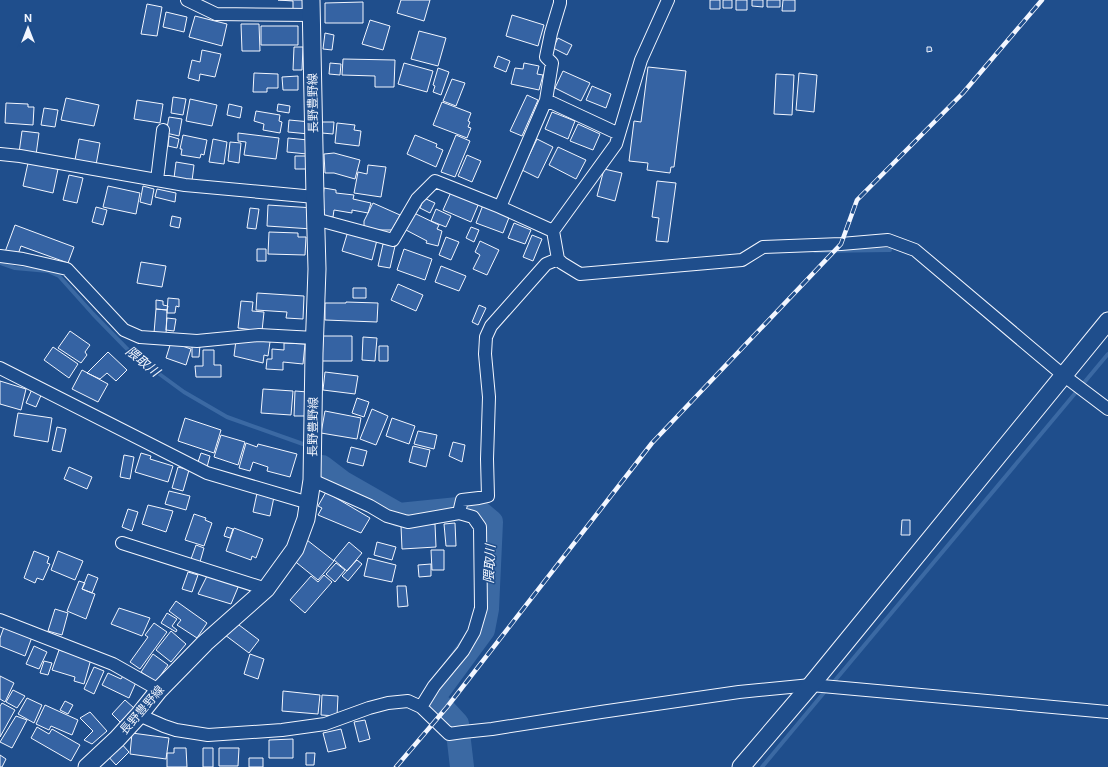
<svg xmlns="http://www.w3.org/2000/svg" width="1108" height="767" viewBox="0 0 1108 767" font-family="'DM Sans','Noto Sans JP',sans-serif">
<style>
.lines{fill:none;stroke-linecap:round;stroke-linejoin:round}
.stream{stroke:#3b69a3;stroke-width:4}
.river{stroke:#3b69a3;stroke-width:24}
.building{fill:#3563a3;stroke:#f2f6ff}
.street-casing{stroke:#f2f6ff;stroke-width:14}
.secondary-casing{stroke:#f2f6ff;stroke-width:19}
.street{stroke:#1f4e8c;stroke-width:12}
.secondary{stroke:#1f4e8c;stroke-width:17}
.rail-casing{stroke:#f2f6ff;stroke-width:4.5}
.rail{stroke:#1f4e8c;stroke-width:3;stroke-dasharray:9;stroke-linecap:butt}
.labels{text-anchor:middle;stroke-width:3;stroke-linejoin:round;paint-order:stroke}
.street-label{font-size:12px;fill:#f2f6ff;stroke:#1f4e8c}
.water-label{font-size:13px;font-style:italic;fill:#f2f6ff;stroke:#1f4e8c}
</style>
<rect width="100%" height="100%" fill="#1f4e8c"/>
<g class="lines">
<path class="stream" d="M815,251l75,-1
M0,263l15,5 33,3 11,5 34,38 39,40 52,38 43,25 76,27
M832,684l276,-330
M762,767l65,-78"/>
<path class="river" d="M322,467l21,16 56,32 69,-7 10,3 13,11 -4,87 -4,21 -50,68 24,26 5,43"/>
</g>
<path class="building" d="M278,0h26v9h-11v-8z
M401,0h29l-6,21 -27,-8z
M710,0h10v9h-10z
M723,0h9v8h-9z
M736,0h11v10h-11z
M752,0h11v7l-11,-1z
M767,0h13v7h-13z
M783,0h12v11h-13z
M363,2v21h-38v-20z
M147,4l15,3 -5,29 -16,-2z
M166,12l21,5 -3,15 -21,-5z
M512,15l32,10 -6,21 -32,-10z
M195,16l32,8 -5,22 -33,-9z
M370,20l20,6 -7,24 -21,-6z
M241,24h18l1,27h-18z
M261,26h37v19h-37z
M419,31l27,7 -8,28 -27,-7z
M325,33l9,2 -2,15 -9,-1z
M558,38l14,7 -5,10 -14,-7z
M294,47h9l-1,23h-9z
M927,47h4l1,4 -5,1z
M202,50l19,4 -6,23 -15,-3 -1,7 -11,-3 4,-18 8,2z
M498,56l12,5 -4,11 -12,-5z
M343,59l52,1 -1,27h-19v-11l-33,-1z
M330,63l11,1 -1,11 -11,-1z
M404,63l29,8 -6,21 -29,-8z
M524,63l15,3 -2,8 6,1 -4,15 -28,-6 4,-16 8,1z
M648,67l38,4 -12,96h-3l-1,6 -23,-3 1,-7 -19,-2 5,-40 7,1z
M438,68l11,4 -8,23 -8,-3 2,-6 -2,-1z
M563,71l27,12 -9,18 -26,-13z
M254,73l24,1v14h-11v4h-14z
M799,73l18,2 -3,37 -18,-2z
M776,74l18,1 -2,40 -18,-1z
M298,76v14h-15l-1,-13z
M452,79l13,4 -9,23 -13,-5z
M592,86l19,8 -5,14 -20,-8z
M527,95l11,5 -16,36 -12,-5z
M173,97l13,2 -3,16 -12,-2z
M66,98l33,7 -5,21 -33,-6z
M190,99l27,6 -5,21 -26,-5z
M137,100l26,4 -3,19 -26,-4z
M442,102l29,11 -3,8 2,1 -2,5 3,1 -4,10 -34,-13z
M6,103l22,1v3h6l-1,18 -28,-2z
M229,104l13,3 -2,11 -13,-3z
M278,104l12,2 -1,7 -12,-2z
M44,108l14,2 -3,17 -14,-2z
M256,111l24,4 -1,6 3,1 -2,11 -17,-3 1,-6 -10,-3z
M552,112l23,9 -7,18 -23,-10z
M169,117l13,2 -3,17 -13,-3z
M289,120l22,2 -2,12 -21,-2z
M322,122h12l-1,12 -11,-1z
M337,123l18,2 -1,5 7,1 -2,15 -24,-3z
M578,124l22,10 -7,16 -23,-9z
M22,131l17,2 -3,22 -17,-2z
M238,133l41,5 -3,21 -32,-4 2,-13 -8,-1z
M183,135l24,5 -3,15 -3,-1 -1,4 -19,-3 1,-6h-2z
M415,135l22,9 -1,3 7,3 -7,17 -29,-13z
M456,135l14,6 -15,36 -14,-5z
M169,136l10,3 -2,9 -9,-2z
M288,138l20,2 -1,14 -20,-2z
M79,139l21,4 -4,22 -21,-5z
M213,139l14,3 -3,22 -15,-2z
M537,139l16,8 -15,31 -16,-8z
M230,142l11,1 -2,20 -11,-2z
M558,147l28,13 -10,19 -27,-14z
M334,153l26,7 -5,19 -21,-6h-9l-1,-19z
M467,155l14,6 -9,21 -14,-6z
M295,156h12v13h-12z
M176,162l18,3 -2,16 -18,-3z
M28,163l30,6 -5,24 -30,-7z
M368,165l18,2 -5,30 -27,-4 4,-21 9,2z
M604,169l18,4 -7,28 -18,-5z
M69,175l14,3 -6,25 -14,-3z
M657,181l19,2 -8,59 -12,-1 3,-23 -7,-1z
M108,186l32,7 -4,21 -33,-7z
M143,186l11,3 -3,16 -11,-3z
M324,188l12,2v3l18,2 -1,4 18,4 -3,10 -16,-3v3l-18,-3 -1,7 -10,-1 1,-7h-2z
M157,189l19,4 -1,9 -20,-5z
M451,192l28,11 -8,19 -28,-12z
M424,198l11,5 -5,10 -10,-5z
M373,203l27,12 -8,15h-28v-9z
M268,205l46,3 -2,21 -45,-3z
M483,205l27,10 -7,18 -27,-10z
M96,207l11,3 -4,15 -11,-3z
M250,208l9,1 -3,20 -9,-1z
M436,209l15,7 -5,11 -15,-6z
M414,213l25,12 -2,4 5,2 -4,15 -12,-3 1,-2 -21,-11z
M172,216l9,2 -2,10 -9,-2z
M514,223l17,7 -6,14 -17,-6z
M15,225l59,22 -6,16 -47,-17 -4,11 -12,-5z
M471,227l8,3 -5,12 -8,-4z
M348,231l29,9 -5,20 -30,-9z
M269,232l29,1v4h8l-1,18 -37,-1z
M532,235l10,4 -9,22 -10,-4z
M446,237l13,5 -8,18 -12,-5z
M480,241l19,9 -12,25 -14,-6 7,-14 -5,-3z
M383,244l12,2 -5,22 -12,-2z
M257,249h9v12h-9z
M404,249l28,10 -7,21 -28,-10z
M141,262l25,4 -4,21 -25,-4z
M441,266l25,10 -7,15 -24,-9z
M398,284l25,11 -7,16 -25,-11z
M353,288h13v10h-13z
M257,293l47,3 -1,23 -17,-1 1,-6 -31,-2z
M168,298l11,1v8l-3,-1 -1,7h-8z
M156,300l7,1v4l5,1 -1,4 -11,-1z
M241,301l12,1 -1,9 12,1 -2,19 -24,-3z
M346,302l32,1 -1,19 -52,-2v-17h21z
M479,305l7,3 -8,17 -6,-3z
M156,309l11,1 -1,24 -12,-1z
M167,318l9,1 -2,12 -8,-1z
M70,331l20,14 -5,7 2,3 -6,8 -23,-15z
M323,336h29v25h-30z
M260,337l6,1 4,4 -2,14 -4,-1 -1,8 -29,-7 2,-16 24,1z
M363,337l14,1 -2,23 -13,-1z
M171,342l20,7 -5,16 -20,-7z
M284,343l21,1 -2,20 -20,-2v8l-17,-1 1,-10h5v-10l12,1z
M192,345h8l-1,12h-7z
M379,346h9v15h-9z
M53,347l25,17 -9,14 -25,-18z
M203,350h11v15h7v12h-25l-1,-11h8z
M108,352l19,18 -11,11 -9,-8 -7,6 -13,-6z
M82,370l26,14 -10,18 -26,-13z
M325,372l33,4 -3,18 -32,-4z
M0,381l26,8 -5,21 -21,-6z
M32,389l10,4 -6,14 -10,-4z
M263,389l30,2 -2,24 -30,-2z
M295,391l13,1 -2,24h-12z
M357,398l12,4 -5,15 -12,-4z
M372,409l16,7 -12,29 -16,-6z
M325,411l36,7 -4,21 -36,-6z
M18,413l34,5 -4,24 -34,-6z
M185,418l36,12 -7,23 -36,-12z
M392,418l23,8 -6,18 -23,-8z
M57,427l9,2 -5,23 -9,-2z
M418,431l19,4 -3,14 -20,-5z
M221,435l24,7 -7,23 -24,-8z
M453,442l12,3 -3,17 -13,-6z
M246,443l11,4 1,-3 39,10 -7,23 -23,-6 1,-4 -15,-5 -3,9 -11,-3z
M413,446l17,4 -4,17 -17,-5z
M351,447l16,4 -4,15 -16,-4z
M141,453l10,3 -1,3 23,7 -5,16 -33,-10z
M201,453l9,3 -3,11 -10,-2z
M124,455l10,2 -4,22 -10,-2z
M69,467l23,10 -5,12 -23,-10z
M178,467l11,3 -6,21 -11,-3z
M169,491l21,5 -4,14 -21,-6z
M326,492l44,26 -9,15 -43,-18 4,-7 -4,-2z
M257,493l17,4 -4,19 -17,-4z
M148,505l25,6 -7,21 -24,-8z
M128,509l10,3 -6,19 -10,-4z
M194,514l12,4 -1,2 7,3 -8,23 -19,-6z
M902,520h8v15h-9z
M455,523l1,23h-10l-2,-22z
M435,524l1,23 -34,2 -1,-23z
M227,527l6,2 -3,9 -6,-2z
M234,528l29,11 -7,19 -4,-2 -1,4 -25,-9z
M307,540l27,21 -16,19 -26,-21z
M349,542l13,11 -15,18 -13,-11z
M377,542l19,5 -4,13 -18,-5z
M196,545l8,3 -4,14 -9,-3z
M431,550h13v20h-12z
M34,551l15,6 -2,6 3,1 -7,16 -6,-2 -2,5 -11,-5z
M58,551l25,10 -8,19 -24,-10z
M368,558l28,7 -4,17 -28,-6z
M357,560l5,4 -14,17 -6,-5z
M336,563l9,7 -10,12 -9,-8z
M431,564v12l-12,1 -1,-12z
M188,572l10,3 -6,17 -10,-3z
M88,574l10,4 -6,15 -10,-4z
M208,574l31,11 -8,19 -33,-10z
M324,575l8,7 -27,31 -15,-13 21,-24 7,6z
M79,581l6,2 -3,6 13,5 -9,25 -19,-8z
M397,586h9l2,20 -10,1z
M176,601l31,22 -10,15 -20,-13 4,-5 -12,-9z
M119,608l31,10 -8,18 -31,-12z
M55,609l13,4 -6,22 -14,-4z
M167,613l10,6 -5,7 5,4 -1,2 -15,-9z
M235,622l24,18 -10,13 -24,-18z
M154,623l13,9 -27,37 -10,-7 18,-25 -3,-2z
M4,627l28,10 -7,19 -25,-10v-8z
M171,631l15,13 -15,18 -15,-12z
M34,646l13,6 -8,17 -13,-5z
M59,650l32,9 -7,25 -10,-3 1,-4 -23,-7z
M153,654l15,11 -12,17 -15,-10z
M250,654l14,5 -6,20 -14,-5z
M44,661l8,2 -4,12 -8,-2z
M94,667l10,4 -10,23 -10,-5z
M108,673l13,6 3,-5 13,6 -8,18 -27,-13z
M0,676l14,7 -9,19 -5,-3z
M13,690l12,6 -8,12 -11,-6z
M283,691l37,4 -2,19 -36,-3z
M322,695l16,1 -1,20 -16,-1z
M27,698l15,7 -8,18 -16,-9z
M125,700l9,8 -14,14 -8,-8z
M65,701l8,4 -5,9 -8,-4z
M2,703l13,7 -15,27v-31z
M45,705l33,15 -6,15 -21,-9 -2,4 -13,-6z
M90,712l17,19 -15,13 -8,-4 9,-9 -13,-13z
M16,716l11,4 -15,28 -12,-6z
M365,720l5,19 -11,3 -5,-20z
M37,727l12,7 3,-5 28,16 -9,16 -40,-23z
M341,729l5,19 -18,4 -5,-19z
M132,733l37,5 -3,21 -36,-5z
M293,739v19h-24v-18z
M119,741l10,11 -13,13 -10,-11z
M174,748h12l1,19h-20v-14h7z
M203,748h10v19h-10z
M219,748h20l-1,18h-19z
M306,753h9l-1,12h-8z
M0,755l6,4 -4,8h-2z
M249,758h14v9h-14z"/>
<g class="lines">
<g class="street-casing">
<path id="street" d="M187,0l29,14 95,1
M560,0v3l-9,30 -5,24 6,6 -6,37 73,34
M668,0l-27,60 -25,84 -63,87 5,28 4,4 18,11 162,-14 21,-13 78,-3 47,-4 27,10 148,125 45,34
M546,100l-46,107 53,24
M0,154l20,2 165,29 130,12
M157,180l6,-50
M315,219l78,21 24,-41 18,-18 65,26
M0,256l23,3 44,10 57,61 16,7 57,4 62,-6 56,3
M0,368l207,105 102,30
M312,480l58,26 17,10 21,6 51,-9
M122,543l144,46
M0,620l113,44 46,26
M421,707l13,-21 29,-35 11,-19 7,-24 -1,-81 -7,-10 -14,-4 3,-13 17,-2 9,-2 -1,-37 2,-62 -4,-43 1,-17 5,-11 55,-62 12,-5
M139,715l25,11 12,4 32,5 74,-5 43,-6 44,-16 19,-5 20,-2 13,6 28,27 14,-2 29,-3 109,-17 138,-20 72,-7 297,27"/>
</g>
<g class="secondary-casing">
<path id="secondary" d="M87,767l30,-28 22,-24 20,-25 46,-47 61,-54 29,-40 11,-30 6,-39 2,-127 3,-84 -2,-72 -4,-197
M741,767l70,-82 297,-364"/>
</g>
<use href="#street" class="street"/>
<use href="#secondary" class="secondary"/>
<g class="rail-casing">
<path id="rail" d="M396,767l51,-60 205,-264 189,-199 16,-44 106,-107 79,-93"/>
</g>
<use href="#rail" class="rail"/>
</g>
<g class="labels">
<g class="street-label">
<text transform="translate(313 103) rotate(-91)" y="4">長野豊野線</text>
<text transform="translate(313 427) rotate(-89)" y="4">長野豊野線</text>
<text transform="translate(142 710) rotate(-49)" y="4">長野豊野線</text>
</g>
<g class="water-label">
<text transform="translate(143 361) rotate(39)" y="5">隈取川</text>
<text transform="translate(489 564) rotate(-87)" y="5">隈取川</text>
</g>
</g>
<g transform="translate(28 28)" stroke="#1f4e8c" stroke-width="3" paint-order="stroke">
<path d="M0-3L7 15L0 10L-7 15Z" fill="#f2f6ff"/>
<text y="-6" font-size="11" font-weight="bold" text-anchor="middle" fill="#f2f6ff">N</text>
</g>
</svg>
